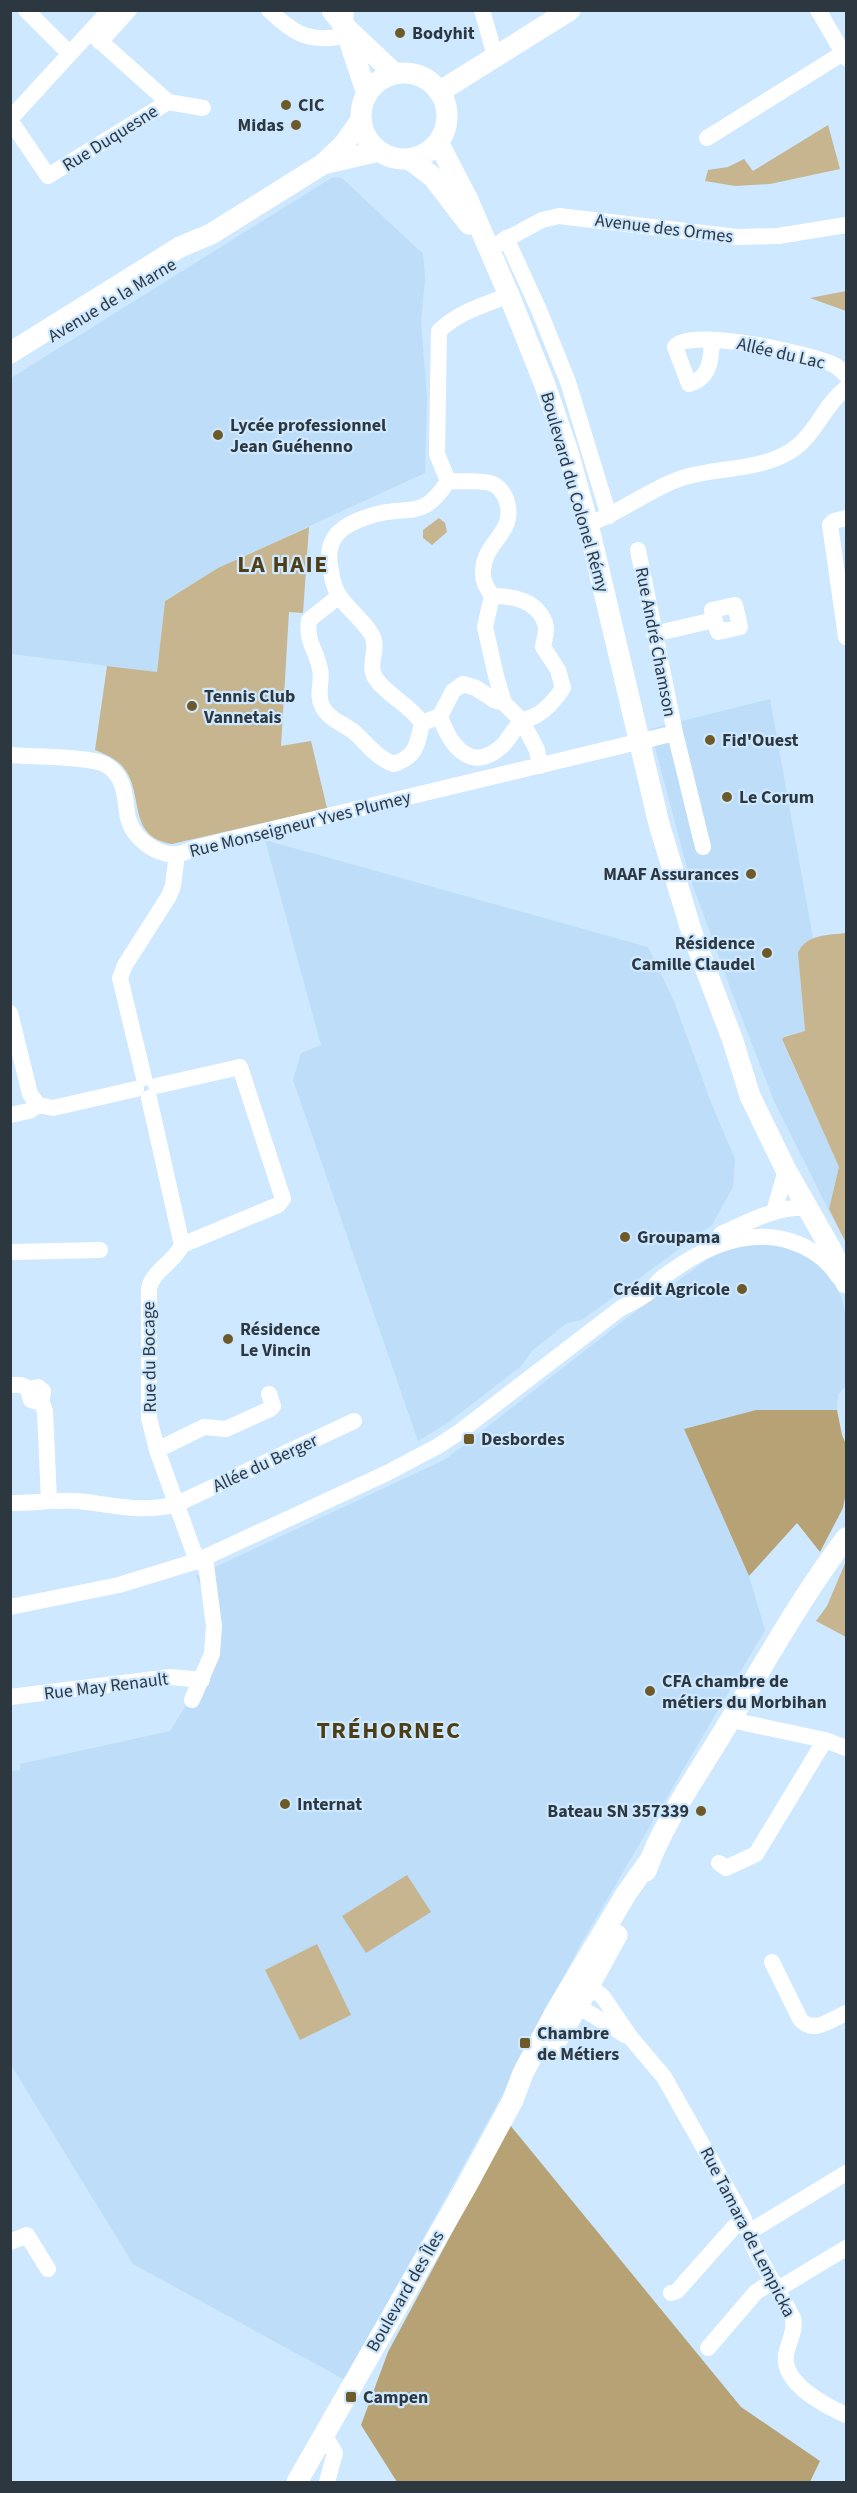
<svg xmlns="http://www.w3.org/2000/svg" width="857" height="2493" viewBox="0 0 857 2493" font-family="'Source Sans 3',sans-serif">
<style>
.built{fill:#beddf9}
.green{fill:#c6b58f}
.forest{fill:#b6a275}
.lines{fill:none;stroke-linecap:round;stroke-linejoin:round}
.minor{stroke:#fff;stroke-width:16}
.major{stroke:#fff;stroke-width:21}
.poi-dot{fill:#6e5a29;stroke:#cee8ff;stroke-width:2}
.labels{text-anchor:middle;stroke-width:4.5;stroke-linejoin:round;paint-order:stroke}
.poi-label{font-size:18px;font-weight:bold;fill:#2d3740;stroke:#cee8ff;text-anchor:start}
.street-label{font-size:18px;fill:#2d3740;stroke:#cee8ff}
.district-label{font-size:24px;font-weight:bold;letter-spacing:1.5px;fill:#4e3e17;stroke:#cee8ff}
</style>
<rect width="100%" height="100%" fill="#cee8ff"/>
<path class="built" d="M333,177l9,1 81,76 2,24 -4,44 6,76 -2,75 -207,95 -53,32 -8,72 -146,-18v-276z
M770,699l43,239 -11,14 -2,25 5,54 -21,5 -2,4 57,127 -10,42 9,20 -64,-128 -43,-111 -42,-115 -39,-146z
M265,840l383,107 26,54 38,104 23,54 -2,28 -21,38 -130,95 -15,3 -34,27 -13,17 -71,55 -31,19 -125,-361 8,-27 20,-8z
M754,1242l42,5 29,23 17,28 4,20v67l-8,10 -1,15h-81l-72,19 65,147 16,54 -183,312 -87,166 -150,272 -212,-116 -122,-199v-294l9,-1v-6l150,-33 18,-29 16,-35 2,-37 -2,-36 -8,-18 250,-117 182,-142 91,-66z"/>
<path class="green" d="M828,125l12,44 -70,15 -35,2 -30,-5 3,-11 20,-3 16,-8 9,12z
M846,291v20l-36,-13z
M439,518l6,5 2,9 -15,13 -9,-7v-8z
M309,527l-6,86 -14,-1 -8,134 30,-5 16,67 -155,36c-46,-7 -27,-51 -49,-77 -8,-9 -18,-13 -28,-17l12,-84 50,6 8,-71 53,-33z
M846,933v310l-17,-34 10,-42 -57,-128 2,-2 21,-6 -7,-78c8,-19 31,-18 48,-20z
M846,1561v76l-30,-16 11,-15z
M407,1875l24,37 -65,41 -24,-37z
M317,1944l34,71 -51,25 -35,-70z"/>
<path class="forest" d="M756,1410h81l5,25 4,9v48l-3,16 -23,44 -23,-29 -48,53 -65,-147z
M510,2125l231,282 79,54 -10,21h-413l-36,-57 27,-73z"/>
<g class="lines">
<path class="minor" d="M26,10l44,44
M269,10c22,21 37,32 68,27l8,-10 1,-17
M482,10l13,46
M818,10l28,48
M90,32l78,70 35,6
M100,42l29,-32
M10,119l100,-109
M10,120l38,56 120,-74
M707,138l136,-85
M506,238l33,72 29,72 41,134
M488,249l54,-29 17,-4 178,21 41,-1 68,-11
M509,295c-25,10 -51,17 -70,36l-2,123 11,27c-27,42 -39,22 -78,35 -29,9 -47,22 -39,55 1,8 4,19 9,26 9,13 24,24 32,38 8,15 -6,30 4,44 12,17 34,26 46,44l18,-7 13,-25 10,-7 13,4 18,12 10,3 18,18 15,29 3,16
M712,340c-1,18 -1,38 -23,44l-14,-37c12,-21 140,7 161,19 3,2 7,6 10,9
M448,481c13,1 30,-1 42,2 8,2 13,9 16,16 12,34 -22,41 -23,72 -1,10 4,17 9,25l-7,31 11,49 8,27
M846,518l-12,3 -4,4 16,112
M588,524c33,-11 61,-35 94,-46 34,-11 76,-7 107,-26 26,-15 34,-46 57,-64
M638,550l37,183
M339,596l-30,24c-3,24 7,28 11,49 3,12 -4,24 2,37 7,14 21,17 32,26 14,12 22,26 40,32 23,-8 23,-19 28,-41
M735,605l5,22 -22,5 -6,-22z
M654,634l60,-14
M440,716c10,30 32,59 63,29 6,-6 10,-15 17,-22 5,-4 11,-5 17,-8 11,-7 19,-16 26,-27l-5,-18 -15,-23c1,-8 5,-16 2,-24 -8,-23 -32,-27 -53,-27
M10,755c21,2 81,1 96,10 21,13 18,33 22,53 5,20 28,38 49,36 7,0 15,-5 22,-7l476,-114 28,114
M10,1013l20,81 8,11 15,3 83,-19
M144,1078l-24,-100 5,-13 44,-69 4,-10 4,-32
M156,1086l84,-19 43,132 -5,6 -96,40c-7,17 -28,24 -33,43v130l8,32 40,111
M149,1098l33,147
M10,1115l19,-4 9,-6
M774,1212l12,-42
M721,1234c28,-12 55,-28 86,-26
M10,1252l90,-2
M10,1385h11l9,4 8,-2 5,4 -1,8 -5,3 -6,-2 -2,-7 1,-4
M41,1401l4,10 4,90
M157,1450l47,-23 22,2 44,-20 3,-3 -4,-12
M10,1503c22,0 44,-3 66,-2 37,3 63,13 101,3l177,-83
M10,1607l109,-22 78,-24 190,-88 51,-27 20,-13 163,-125c8,-4 17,-8 25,-14 6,-4 10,-11 16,-16 37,-28 81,-51 128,-37 19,6 37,18 48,35
M10,1697l161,-20 31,3
M192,1700l20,-46 2,-28 -9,-69
M731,1720l94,20 21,8
M719,1863l7,5 30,-14 69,-114
M772,1962l28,57c13,16 32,0 46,-6
M581,1979l22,18 28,41 33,39 80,142 10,29 39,70c3,14 -5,24 -7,37 -4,28 38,50 60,60
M571,1996l7,10 47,29
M749,2232l97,-59
M10,2242l17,-7 21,34
M778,2289l68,-41
M671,2293l6,-2 56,-63 11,-9
M708,2348l48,-56 17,-11
M324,2434l11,19 -8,29"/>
<path class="major" d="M332,10l13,17 50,47
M346,31l21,63
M361 116a43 43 0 1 1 86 0a43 43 0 1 1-86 0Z
M439,92l131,-82
M438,142l29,56 42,97 36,90 23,67 20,72 71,300 33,109 41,108 17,55 36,74 46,81 14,32
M409,159l24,18 36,47
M327,163l52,-12
M10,353l170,-106 31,-13 112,-70 21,-20 17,-24
M646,1871c18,-51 53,-98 80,-144 39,-64 75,-130 120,-189
M550,2051l28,-45 39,-71
M297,2482l170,-297 46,-85 10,-27 33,-62 70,-117 24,-34"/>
</g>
<g class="poi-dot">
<circle cx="400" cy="33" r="6"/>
<circle cx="286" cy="105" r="6"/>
<circle cx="296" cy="125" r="6"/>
<circle cx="218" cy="435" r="6"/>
<circle cx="192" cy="706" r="6"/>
<circle cx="710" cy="740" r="6"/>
<circle cx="727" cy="797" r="6"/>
<circle cx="751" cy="874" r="6"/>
<circle cx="767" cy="953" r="6"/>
<circle cx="625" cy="1237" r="6"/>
<circle cx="742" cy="1289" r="6"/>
<circle cx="228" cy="1339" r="6"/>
<rect x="463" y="1433" width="12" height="12" rx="3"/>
<circle cx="650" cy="1691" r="6"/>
<circle cx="285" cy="1804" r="6"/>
<circle cx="701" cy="1811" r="6"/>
<rect x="519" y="2037" width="12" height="12" rx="3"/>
<rect x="345" y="2391" width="12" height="12" rx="3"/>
</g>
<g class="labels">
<g class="poi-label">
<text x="412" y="39">Bodyhit</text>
<text x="298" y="111">CIC</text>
<text x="284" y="131" text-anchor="end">Midas</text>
<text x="230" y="431">Lycée professionnel<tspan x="230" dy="21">Jean Guéhenno</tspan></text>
<text x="204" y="702">Tennis Club<tspan x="204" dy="21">Vannetais</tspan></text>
<text x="722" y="746">Fid'Ouest</text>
<text x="739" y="803">Le Corum</text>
<text x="739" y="880" text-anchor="end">MAAF Assurances</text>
<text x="755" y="949" text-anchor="end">Résidence<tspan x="755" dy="21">Camille Claudel</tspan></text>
<text x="637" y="1243">Groupama</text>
<text x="730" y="1295" text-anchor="end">Crédit Agricole</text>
<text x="240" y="1335">Résidence<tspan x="240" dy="21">Le Vincin</tspan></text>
<text x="481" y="1445">Desbordes</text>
<text x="662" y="1687">CFA chambre de<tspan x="662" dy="21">métiers du Morbihan</tspan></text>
<text x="297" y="1810">Internat</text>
<text x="689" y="1817" text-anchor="end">Bateau SN 357339</text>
<text x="537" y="2039">Chambre<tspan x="537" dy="21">de Métiers</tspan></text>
<text x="363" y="2403">Campen</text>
</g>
<g class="street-label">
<text transform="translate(110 138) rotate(-32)" y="6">Rue Duquesne</text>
<text transform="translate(664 228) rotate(7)" y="6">Avenue des Ormes</text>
<text transform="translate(112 300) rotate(-31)" y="6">Avenue de la Marne</text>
<text transform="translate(781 353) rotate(13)" y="6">Allée du Lac</text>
<text transform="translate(575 492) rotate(74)" y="6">Boulevard du Colonel Rémy</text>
<text transform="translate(656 642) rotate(79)" y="6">Rue André Chamson</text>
<text transform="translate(300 824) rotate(-14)" y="6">Rue Monseigneur Yves Plumey</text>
<text transform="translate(149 1357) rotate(-91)" y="6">Rue du Bocage</text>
<text transform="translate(265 1463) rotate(-25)" y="6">Allée du Berger</text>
<text transform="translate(106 1686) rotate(-7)" y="6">Rue May Renault</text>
<text transform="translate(748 2232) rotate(63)" y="6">Rue Tamara de Lempicka</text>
<text transform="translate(405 2291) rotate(-60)" y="6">Boulevard des Îles</text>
</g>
<g class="district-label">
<text x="283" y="572">LA HAIE</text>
<text x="389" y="1738">TRÉHORNEC</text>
</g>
</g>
<rect width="857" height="2493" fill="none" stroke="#2d3740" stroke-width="24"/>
</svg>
